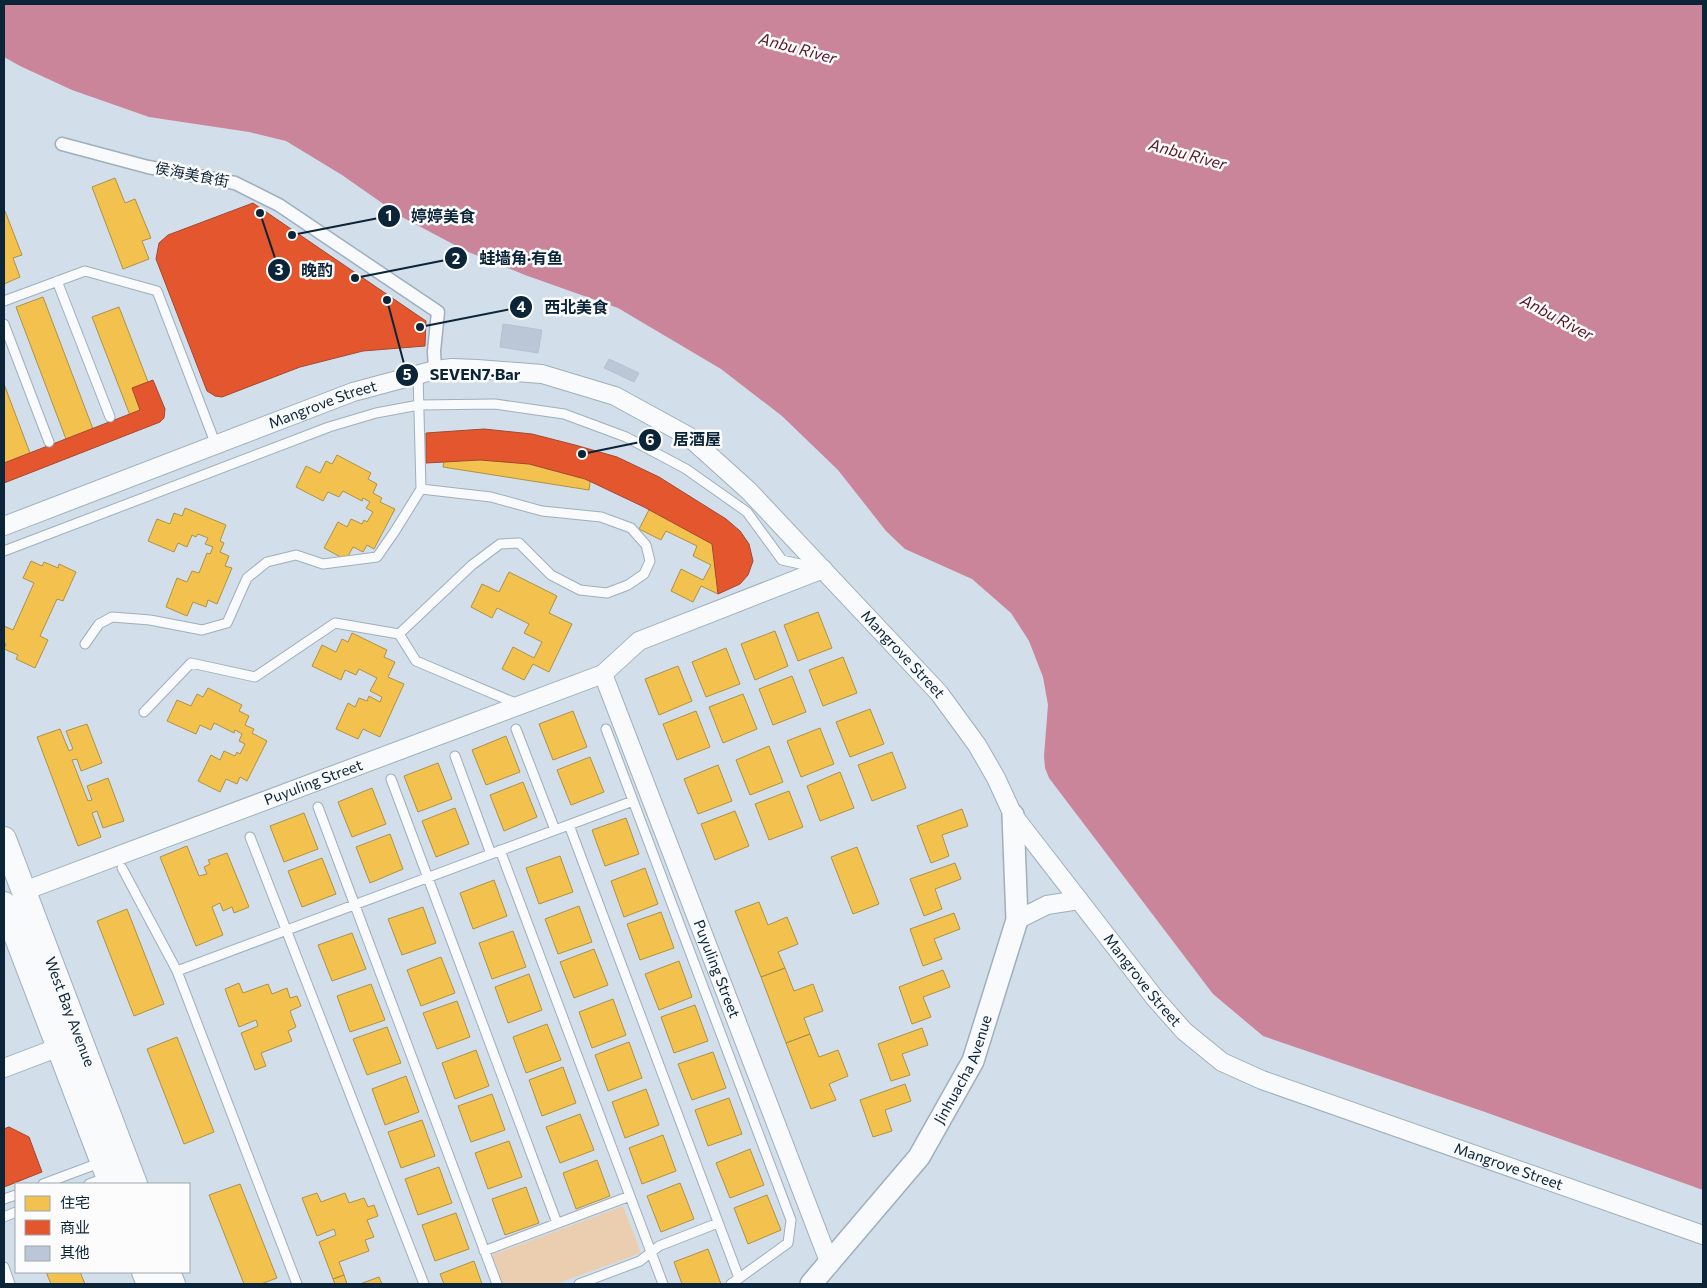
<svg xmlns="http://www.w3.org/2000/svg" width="1707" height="1288" viewBox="0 0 1707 1288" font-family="Commissioner,'Noto Sans SC',sans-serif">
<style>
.green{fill:#ebceaf}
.water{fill:#ca859b}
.homes{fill:#f2c14e;stroke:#ad9247}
.shops{fill:#e4572e;stroke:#a34831}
.building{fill:#bbc7d6;stroke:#b6c0d2}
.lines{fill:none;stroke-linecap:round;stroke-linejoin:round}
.service-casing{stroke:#9eafbd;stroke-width:11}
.pedestrian-casing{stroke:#9eafbd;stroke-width:15}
.minor-casing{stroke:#9eafbd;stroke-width:20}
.tertiary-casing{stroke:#9eafbd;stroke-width:24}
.secondary-casing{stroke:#9eafbd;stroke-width:26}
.service{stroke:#f8fafc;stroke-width:9}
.pedestrian{stroke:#f8fafc;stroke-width:12}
.minor{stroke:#f8fafc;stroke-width:18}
.tertiary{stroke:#f8fafc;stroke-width:21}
.secondary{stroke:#f8fafc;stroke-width:24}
.labels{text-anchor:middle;stroke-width:5;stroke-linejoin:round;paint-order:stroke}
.street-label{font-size:15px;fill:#0b2438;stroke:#fcfcfc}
.water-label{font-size:16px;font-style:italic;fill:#581529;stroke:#fcfcfc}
.leader{fill:none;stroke:#0b2438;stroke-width:2}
.callout-dot{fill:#0b2438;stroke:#fcfcfc;stroke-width:2}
.mark-label{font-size:15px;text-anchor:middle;font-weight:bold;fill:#fff}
.callout-label{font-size:16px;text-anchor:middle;font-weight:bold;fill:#0b2438;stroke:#fcfcfc;stroke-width:5;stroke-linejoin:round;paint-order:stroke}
</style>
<rect width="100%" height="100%" fill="#d2deea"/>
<path class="green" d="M623,1206l18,47 -85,31h-53l-11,-29z"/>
<path class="water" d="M4,4h1699v1186l-218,-78 -222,-76 -50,-42 -164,-216 -4,-10 -1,-12 4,-51 -5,-28 -14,-36 -18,-28 -39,-34 -67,-30 -19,-18 -48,-61 -56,-54 -61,-47 -103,-61 -93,-33 -59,-24 -64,-34 -60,-42 -56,-34 -37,-9 -100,-15 -77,-27 -52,-24 -16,-9z"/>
<path class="homes" d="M115,178l10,25 10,-4 16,39 -9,3 7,18 -26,10 -31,-82z
M5,211l17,44 -9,3 7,19 -16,7v-72z
M250,220l7,2 119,80 8,8 1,8 -6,10 -9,2 -9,-3 -71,-49 -10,15 -21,-14 9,-15 -16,-11 -15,23 -6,2 21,52 17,7 28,-10 12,31 -62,24 -9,-3 -7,-6 -46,-118 1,-8 6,-5z
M43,297l53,140 -27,10 -53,-140z
M119,307l41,106 -27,10 -41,-106z
M4,384l29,77 -27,10 -2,-5z
M448,438l145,22 -4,30 -146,-23z
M337,455l34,18 -3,6 9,5 -4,9 9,5 -2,4 15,7 -21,40 -7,-4 -4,7 -10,-5 -7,13 -22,-12 14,-26 9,5 4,-8 11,5 2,-4 3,2 6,-10 -7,-4 4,-6 -7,-4 -1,3 -19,-10 -4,6 -11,-5 -5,9 -27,-14 10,-21 14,7 6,-12 6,3z
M677,495l49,24 -8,16 23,12 -23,47 -17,-8 -8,16 -22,-11 10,-22 22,11 8,-15 -18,-9 4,-10 -31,-15 -5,9 -22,-11 12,-23 17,8z
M185,508l41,17 -6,16 4,2 -4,9 9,4 -4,10 7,2 -15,36 -9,-4 -2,7 -13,-5 -6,14 -21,-9 11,-29 10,4 5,-11 7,2 8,-20 3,1 3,-7 -8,-3 3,-6 -10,-4 -2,3 -4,-2 -5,12 -9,-4 -4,9 -26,-11 9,-22 13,5 4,-11 8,3z
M31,561l11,5 2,-4 14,6 1,-4 17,8 -13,29 -6,-2 -17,37 8,4 -13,28 -19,-9 2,-4 -14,-6 2,-5 -2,-1v-17l9,4 21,-47 -11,-5z
M509,572l48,24 -8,17 23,11 -23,48 -16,-8 -9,16 -22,-11 11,-22 21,11 8,-16 -18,-9 5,-9 -32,-16 -5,10 -21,-11 11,-23 17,8z
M818,612l14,36 -34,13 -14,-36z
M775,631l13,35 -33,14 -14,-36z
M352,633l35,17 -3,7 11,5 -7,15 16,7 -24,53 -17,-8 -5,10 -22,-10 12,-26 7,4 4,-9 8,3 2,-5 11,6 2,-5 -12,-6 7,-13 -18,-9 -3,6 -11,-5 -4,10 -29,-14 10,-21 14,7 6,-13 6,3z
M726,648l14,36 -34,13 -14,-35z
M843,657l14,36 -34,13 -14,-36z
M678,666l14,35 -33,14 -14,-36z
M792,676l14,36 -33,13 -14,-36z
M208,688l34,17 -3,6 10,5 -4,9 9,4 -2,4 15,8 -20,40 -7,-4 -3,7 -11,-5 -6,13 -22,-11 13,-26 9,5 4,-9 11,5 2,-4 3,2 5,-10 -6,-3 3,-7 -7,-4 -1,3 -20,-10 -3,7 -11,-5 -4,9 -29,-13 10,-21 14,6 6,-12 6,3z
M743,694l14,35 -34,14 -14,-36z
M870,709l14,35 -34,13 -14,-35z
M573,711l14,36 -34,13 -14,-36z
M696,711l14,36 -33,13 -14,-36z
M87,724l15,39 -21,8 -4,-12 -5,1 16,41 4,-1 -5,-14 21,-8 16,43 -21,7 -6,-17 -5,2 9,24 -23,9 -41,-109 23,-8 9,22 4,-2 -7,-18z
M820,728l14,36 -33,13 -14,-36z
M506,736l14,36 -34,13 -14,-35z
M769,746l14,36 -33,13 -14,-35z
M892,752l14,36 -34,13 -14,-36z
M590,757l14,35 -33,13 -14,-35z
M438,763l14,36 -34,13 -14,-36z
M718,765l14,36 -34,13 -14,-35z
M840,772l14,36 -34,13 -13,-35z
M523,782l14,35 -33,14 -14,-36z
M372,788l14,36 -34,13 -14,-35z
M789,791l14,36 -34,13 -14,-36z
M455,808l14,36 -33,13 -14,-36z
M962,809l6,17 -26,9 7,21 -18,7 -14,-37z
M735,811l14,35 -34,14 -14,-36z
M304,813l14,36 -34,13 -14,-36z
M626,818l13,36 -34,12 -13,-36z
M390,834l13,35 -33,14 -14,-36z
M187,846l12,30 8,-2 -3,-7 6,-3 -2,-4 19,-7 22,54 -15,6 -2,-6 -9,4 -3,-8 -8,4 11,28 -27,11 -36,-89z
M857,847l22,57 -26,10 -22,-57z
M560,856l13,36 -34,12 -13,-36z
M322,858l14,36 -34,13 -14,-36z
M955,863l6,16 -26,10 7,20 -18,7 -14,-37z
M645,868l13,36 -34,13 -13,-36z
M494,880l13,36 -34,13 -13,-36z
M759,902l9,23 19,-8 11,27 -20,8 7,16 -24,9 -26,-66z
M579,906l13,36 -34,12 -13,-35z
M423,907l13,36 -34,12 -14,-36z
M127,909l37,95 -30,12 -37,-95z
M661,912l13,36 -34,12 -13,-36z
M954,913l6,16 -26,10 8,20 -19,7 -13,-37z
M513,931l13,36 -34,12 -13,-36z
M352,933l14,36 -34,12 -14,-36z
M594,949l14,36 -34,13 -14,-36z
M441,957l14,36 -34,13 -14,-36z
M679,961l13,36 -33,13 -14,-36z
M785,968l9,23 19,-7 10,27 -19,7 6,16 -24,9 -25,-66z
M943,970l7,17 -27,10 8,20 -19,7 -13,-37z
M529,974l13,36 -34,13 -13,-36z
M239,983l4,10 25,-9 4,10 15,-6 3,10 7,-2 4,10 -11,5 6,16 -8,4 4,10 -31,12 5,13 -11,4 -14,-37 17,-7 -2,-6 -17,7 -14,-38z
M371,984l14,36 -35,12 -13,-36z
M613,999l13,36 -34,13 -13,-36z
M457,1001l13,36 -33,12 -14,-36z
M695,1005l13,36 -34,12 -13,-36z
M547,1024l14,36 -35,13 -13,-36z
M387,1027l14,36 -34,12 -14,-36z
M922,1028l6,17 -26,9 8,21 -19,6 -13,-37z
M810,1034l9,23 19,-7 10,26 -19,8 7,16 -25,9 -25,-66z
M177,1037l37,95 -30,12 -37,-95z
M629,1042l13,36 -34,13 -13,-36z
M476,1050l13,36 -34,13 -13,-36z
M713,1052l13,36 -34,12 -14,-36z
M563,1067l13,36 -34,13 -13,-36z
M406,1076l13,36 -34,13 -13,-36z
M905,1084l6,17 -26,9 7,21 -19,6 -13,-37z
M646,1089l13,36 -34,13 -13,-36z
M492,1094l13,36 -34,12 -13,-36z
M729,1098l13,36 -34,12 -13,-36z
M580,1114l14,36 -34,13 -14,-36z
M422,1120l13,36 -34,12 -13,-36z
M9,1127l19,50 -21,9 -3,-8v-49z
M663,1135l13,36 -34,13 -13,-36z
M509,1141l13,36 -34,12 -13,-36z
M750,1149l14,36 -34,13 -14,-35z
M597,1160l13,36 -34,13 -13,-36z
M439,1167l13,36 -34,12 -13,-36z
M680,1183l14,36 -33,13 -14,-36z
M240,1184l37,94 -16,6h-17l-35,-89z
M526,1187l13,36 -34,12 -13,-36z
M317,1193l4,9 24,-9 4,10 15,-5 4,9 6,-2 4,11 -11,4 7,17 -9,3 4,11 -30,11 5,13 -11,4 -14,-37 17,-7 -2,-6 -17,7 -15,-38z
M767,1195l14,35 -33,14 -14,-36z
M456,1213l13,36 -34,12 -13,-36z
M708,1249l13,35h-39l-8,-22z
M474,1261l8,23h-38l-4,-10z
M46,1272h34l5,12h-34z
M344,1275l3,9h-12l-2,-5z
M379,1277l3,7h-22z"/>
<path class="shops" d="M253,203l173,118 -1,25 -62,5 -63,16 -78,30 -7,-1 -8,-5 -51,-132 3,-16 9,-8z
M153,380l12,29 -1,9 -4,4 -156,61v-20l136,-53 -8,-22z
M484,429l48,5 43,11 42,12 42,20 67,42 14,12 9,13 4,17 -5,14 -8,9 -22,10 -6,-50 -68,-37 -59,-28 -56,-15 -49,-4 -54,3v-30z
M9,1127l20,10 13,35 -38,15v-58z"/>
<path class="building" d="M503,324l39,6 -4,23 -38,-6z
M609,359l30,14 -5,9 -30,-14z"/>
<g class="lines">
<g class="service-casing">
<path id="service" d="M57,281l53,136
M4,301l81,-30 72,20 59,154
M4,324l45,118
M4,551l325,-124 47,-14 43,-8 76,-1 69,10 62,23 60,32 61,43 35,48 36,8
M399,634l17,27 104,44
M85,644l14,-20 13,-7 38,3 52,10 25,-7 20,-45 20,-16 29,-7 27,9 54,-7 18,-26 26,-42 -3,-115
M144,712l47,-49 64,14 80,-54 64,11 73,-69 28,-21 19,-1 32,32 29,15 27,3 21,-8 16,-11 6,-13 -4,-16 -15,-17 -30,-11 -59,-6 -51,-14 -70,-8
M516,729l39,101
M606,729l185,491 -3,23 -57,41
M455,756l36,98
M391,779l166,444
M318,807l179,477
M569,825l170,453
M250,837l174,447
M500,850l163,434
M122,868l55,103 120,313
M177,971l456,-170
M43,1184l59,-22
M89,1184l19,-7
M4,1199l12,-4
M4,1217l12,-5
M484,1251l146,-55
M4,1267l6,17
M579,1284l61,-23 19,-15 59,-23"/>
</g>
<g class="pedestrian-casing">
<path id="pedestrian" d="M62,144l86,23 87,16 44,22 159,107 -4,39 1,19"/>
</g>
<g class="minor-casing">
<g id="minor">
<path id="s1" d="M4,526l349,-134 82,-22 17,-2 25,1 65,5 73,22 73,40 61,55 190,202 38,52 19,33 17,37 141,182 30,34 38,31 40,18 441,155"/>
<path id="s2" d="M603,674l227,590"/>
<path id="s3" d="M24,891l579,-217 36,-33 184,-72"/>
<path d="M1017,920l30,-15 32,-5"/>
<path d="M4,1068l66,-25"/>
</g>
</g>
<g class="tertiary-casing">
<g id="tertiary">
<path id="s4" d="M811,1284l108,-127 54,-96 44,-141 -4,-105"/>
</g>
</g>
<g class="secondary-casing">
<g id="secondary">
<path id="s5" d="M4,839l131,345"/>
<path d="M4,904l107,280"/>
<path d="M144,1272l5,12"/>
<path d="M168,1272l5,12"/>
</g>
</g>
<use href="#service" class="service"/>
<use href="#pedestrian" class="pedestrian"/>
<use href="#minor" class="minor"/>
<use href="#tertiary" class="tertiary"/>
<use href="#secondary" class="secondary"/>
</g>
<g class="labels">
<g class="street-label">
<text transform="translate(192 175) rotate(11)" y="5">侯海美食街</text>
<text dy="5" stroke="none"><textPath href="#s1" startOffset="341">Mangrove Street</textPath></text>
<text dy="5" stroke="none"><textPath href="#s1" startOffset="1032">Mangrove Street</textPath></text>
<text dy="5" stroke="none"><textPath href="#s3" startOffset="309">Puyuling Street</textPath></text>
<text dy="5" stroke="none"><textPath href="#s2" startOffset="316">Puyuling Street</textPath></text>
<text dy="5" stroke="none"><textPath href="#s1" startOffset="1438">Mangrove Street</textPath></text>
<text dy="5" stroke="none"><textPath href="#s5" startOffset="185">West Bay Avenue</textPath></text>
<text dy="5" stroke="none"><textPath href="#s4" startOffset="265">Jinhuacha Avenue</textPath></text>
<text dy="5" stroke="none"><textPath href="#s1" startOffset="1858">Mangrove Street</textPath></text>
</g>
<g class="water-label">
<text transform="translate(798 48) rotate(15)" y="6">Anbu River</text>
<text transform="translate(1188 154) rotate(15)" y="6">Anbu River</text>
<text transform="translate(1557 317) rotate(28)" y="6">Anbu River</text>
</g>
</g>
<path class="leader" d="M292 235L389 216M355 278L456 258M260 213L279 270M420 327L521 307M387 300L407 375M582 454L650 440"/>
<g class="callout-dot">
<circle cx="292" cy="235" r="5"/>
<circle cx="355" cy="278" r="5"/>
<circle cx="260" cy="213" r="5"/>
<circle cx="420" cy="327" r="5"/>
<circle cx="387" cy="300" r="5"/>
<circle cx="582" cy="454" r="5"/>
<circle cx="389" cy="216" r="12"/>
<circle cx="456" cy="258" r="12"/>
<circle cx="279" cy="270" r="12"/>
<circle cx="521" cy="307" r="12"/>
<circle cx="407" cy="375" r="12"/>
<circle cx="650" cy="440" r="12"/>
</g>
<g class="mark-label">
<text x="389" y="221">1</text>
<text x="456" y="264">2</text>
<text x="279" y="275">3</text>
<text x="521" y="312">4</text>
<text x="407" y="380">5</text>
<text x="650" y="445">6</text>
</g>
<g class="callout-label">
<text x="443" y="222">婷婷美食</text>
<text x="521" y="264">蛙墙角·有鱼</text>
<text x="317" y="276">晚酌</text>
<text x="576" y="313">西北美食</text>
<text x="475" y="380">SEVEN7·Bar</text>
<text x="697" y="445">居酒屋</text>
</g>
<rect width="1707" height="1288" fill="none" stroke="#0b2438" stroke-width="10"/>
<rect x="15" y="1183" width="175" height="90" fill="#fcfcfc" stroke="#9ca6ae"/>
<rect x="25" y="1196" width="25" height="15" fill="#f2c14e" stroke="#9ca6ae"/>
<text x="60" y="1208" font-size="15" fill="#0b2438">住宅</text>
<rect x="25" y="1220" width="25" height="15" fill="#e4572e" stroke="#9ca6ae"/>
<text x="60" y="1233" font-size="15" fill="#0b2438">商业</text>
<rect x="25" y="1246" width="25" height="15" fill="#bbc7d6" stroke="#9ca6ae"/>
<text x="60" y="1258" font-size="15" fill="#0b2438">其他</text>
</svg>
